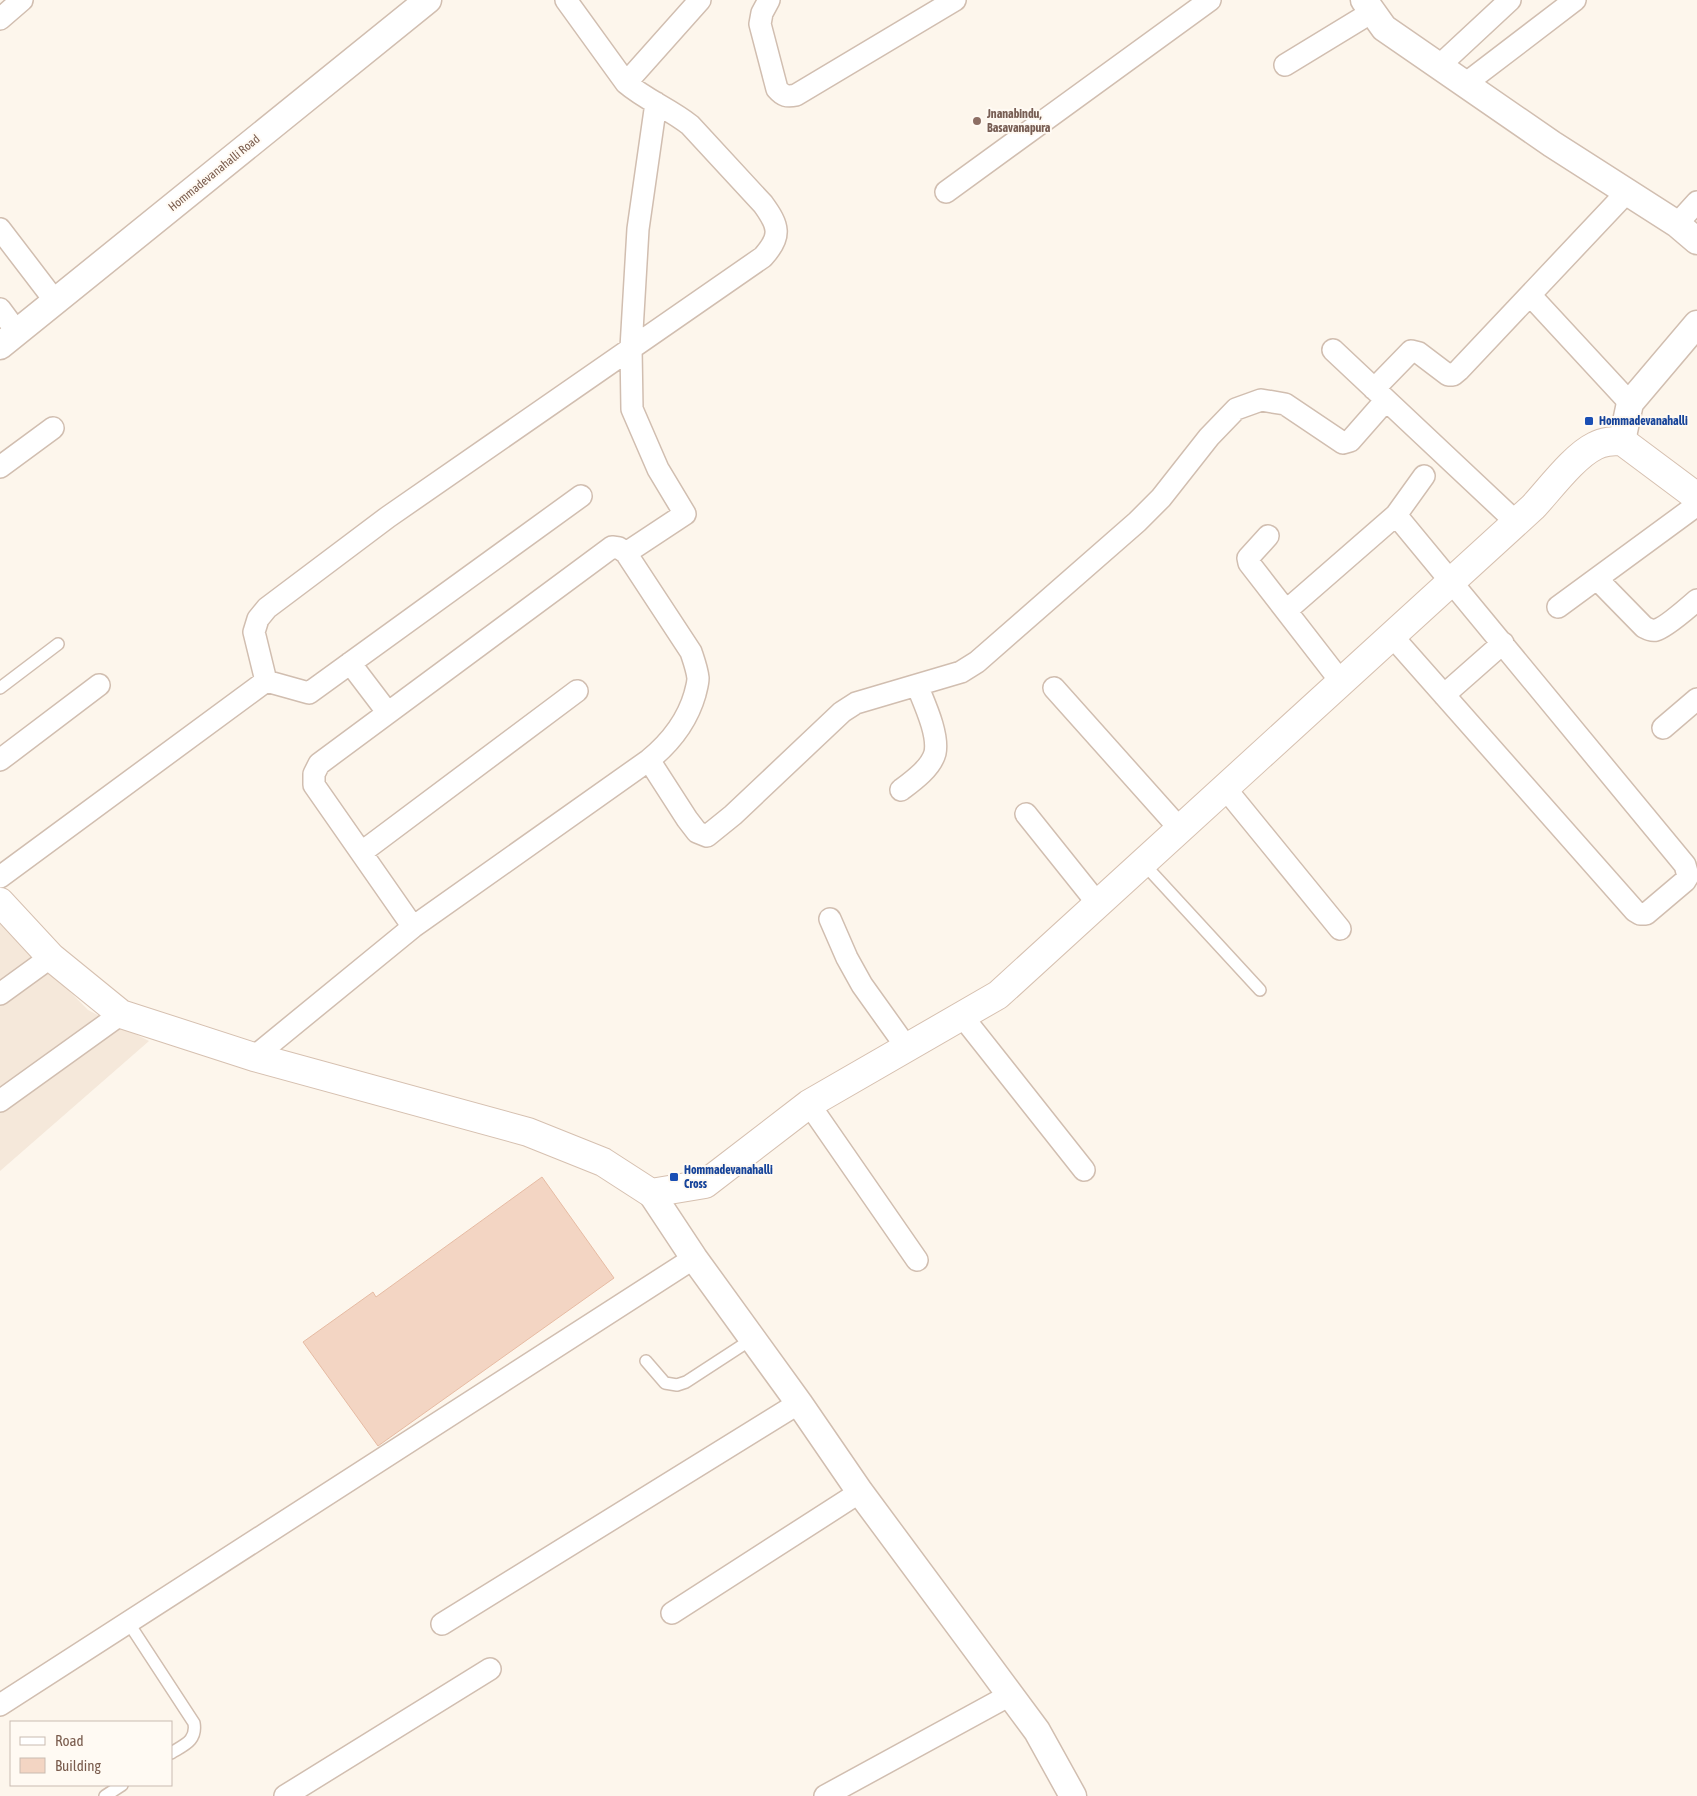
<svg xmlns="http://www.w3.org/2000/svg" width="1697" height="1796" viewBox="0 0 1697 1796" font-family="'Asap Condensed',sans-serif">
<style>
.residential{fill:#f5e8da}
.building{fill:#f3d5c3;stroke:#e6bba3}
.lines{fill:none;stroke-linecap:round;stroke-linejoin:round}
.service-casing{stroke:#d1beb0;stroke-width:14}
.minor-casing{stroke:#d1beb0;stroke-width:24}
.tertiary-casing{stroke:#d1beb0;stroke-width:29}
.secondary-casing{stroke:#d6c0b0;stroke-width:30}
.service{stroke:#fff;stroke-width:11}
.minor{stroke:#fff;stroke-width:21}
.tertiary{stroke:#fff;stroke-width:26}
.secondary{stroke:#fff;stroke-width:28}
.education-dot{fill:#8d6e63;stroke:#fffaf3;stroke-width:2}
.transit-dot{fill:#1a4fb4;stroke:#fffaf3;stroke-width:2}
.labels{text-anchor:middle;stroke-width:4;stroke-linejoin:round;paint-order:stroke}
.education-label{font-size:12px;font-weight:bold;fill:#785e54;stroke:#fffaf3;text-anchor:start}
.street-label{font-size:12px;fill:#7a5c4d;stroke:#fffaf3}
.transit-label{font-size:12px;font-weight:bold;fill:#164399;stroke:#fffaf3;text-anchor:start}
</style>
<rect width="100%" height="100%" fill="#fdf6ec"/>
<path class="residential" d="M0,921l88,89 61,31 -149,130z"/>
<path class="building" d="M542,1177l72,101 -236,168 -75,-104 70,-50 3,5z"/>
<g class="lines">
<g class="service-casing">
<path id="service" d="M0,688l58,-44
M1143,863l117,127
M646,1361l19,22 12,2 9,-3 66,-43
M128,1622l66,101c3,18 -10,22 -23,30
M105,1796l17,-11"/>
</g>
<g class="minor-casing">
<path id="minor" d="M769,0l-7,13 -2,11 17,65c6,7 10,8 19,6l159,-95
M0,19l22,-19
M1285,65l87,-53
M1439,66l71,-66
M626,83l74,-83
M1465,84l110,-84
M946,192l264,-192
M1677,224l20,-22
M0,229l55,72
M1530,295l100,108
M0,309l17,23
M1333,350l183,172
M1374,389l37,-38 8,2 29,22h5l6,-5 168,-178
M0,467l53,-39
M1396,515l28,-39
M1268,536l-20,22 1,5 93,120
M626,553l59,-39 -27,-45 -26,-60 -1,-61 7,-119 18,-126
M1597,579l47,48c4,2 8,4 12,3 9,-2 33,-23 41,-30
M1558,607l139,-102
M1287,610l109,-95 289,350 3,11 -3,5 -39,33h-6l-5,-3 -243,-275
M350,663l38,50
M266,681l-12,-49 4,-13 9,-11 121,-91 375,-260c19,-21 16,-31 0,-53l-73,-79c-20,-16 -44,-25 -64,-42l-60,-83
M266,681l43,12 272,-197
M1054,688l126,141
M1444,695l59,-52
M1663,728l34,-29
M0,760l99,-75
M649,760l38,59 10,13 10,4 26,-21 109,-103 14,-9 105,-31 16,-10 160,-140 24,-24 48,-61 27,-28 25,-9 24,4 58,39 7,-2 36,-41
M1225,788l115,141
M901,790c12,-9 30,-22 34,-37 4,-19 -11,-50 -18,-68
M1026,814l72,90
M362,852l215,-161
M0,877l266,-196
M830,919l17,39 15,27 45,63
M0,994l51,-37
M962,1016l122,154
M254,1057l159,-130 236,-167c22,-18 38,-38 46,-66 1,-5 3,-10 3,-16 -1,-9 -4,-17 -7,-26l-65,-99 -7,-5 -7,-1 -293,217 -5,10v11l99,142
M0,1101l121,-87
M809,1104l108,156
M672,1613l188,-121
M442,1624l357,-221
M0,1705l694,-447
M285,1796l205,-127
M825,1796l185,-101"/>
</g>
<g class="tertiary-casing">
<path id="tertiary" d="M1364,0l20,28 168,116 125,80 20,17
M0,346l428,-346
M1622,441l8,-38 67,-79
M651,1193l43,65 105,145 61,89 177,239 36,65"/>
</g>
<g class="secondary-casing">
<path id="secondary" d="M0,902l51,55 70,57 133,43 274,75 75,30 48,31 54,-9 104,-80 189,-109 535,-488c16,-17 41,-51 62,-61 9,-5 18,-5 27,-5l75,56"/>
</g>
<use href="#service" class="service"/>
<use href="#minor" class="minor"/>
<use href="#tertiary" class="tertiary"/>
<use href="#secondary" class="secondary"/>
</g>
<circle class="education-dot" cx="977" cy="121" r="5"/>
<g class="transit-dot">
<rect x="1584" y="416" width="10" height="10" rx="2.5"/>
<rect x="669" y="1172" width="10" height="10" rx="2.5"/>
</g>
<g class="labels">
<g class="education-label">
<text x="987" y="118">Jnanabindu,<tspan x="987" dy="14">Basavanapura</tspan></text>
</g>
<g class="street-label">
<text transform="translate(214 173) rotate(-39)" y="4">Hommadevanahalli Road</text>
</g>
<g class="transit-label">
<text x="1599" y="425">Hommadevanahalli</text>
<text x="684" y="1174">Hommadevanahalli<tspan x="684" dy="14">Cross</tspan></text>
</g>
</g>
<rect x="10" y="1721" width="162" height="65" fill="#fffaf3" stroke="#cabbb1"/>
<rect x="20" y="1737" width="25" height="8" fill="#ffffff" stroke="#cabbb1"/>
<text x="55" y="1746" font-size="15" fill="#7a5c4d">Road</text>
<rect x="20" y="1758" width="25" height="15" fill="#f3d5c3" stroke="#cabbb1"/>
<text x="55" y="1771" font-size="15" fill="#7a5c4d">Building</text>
</svg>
